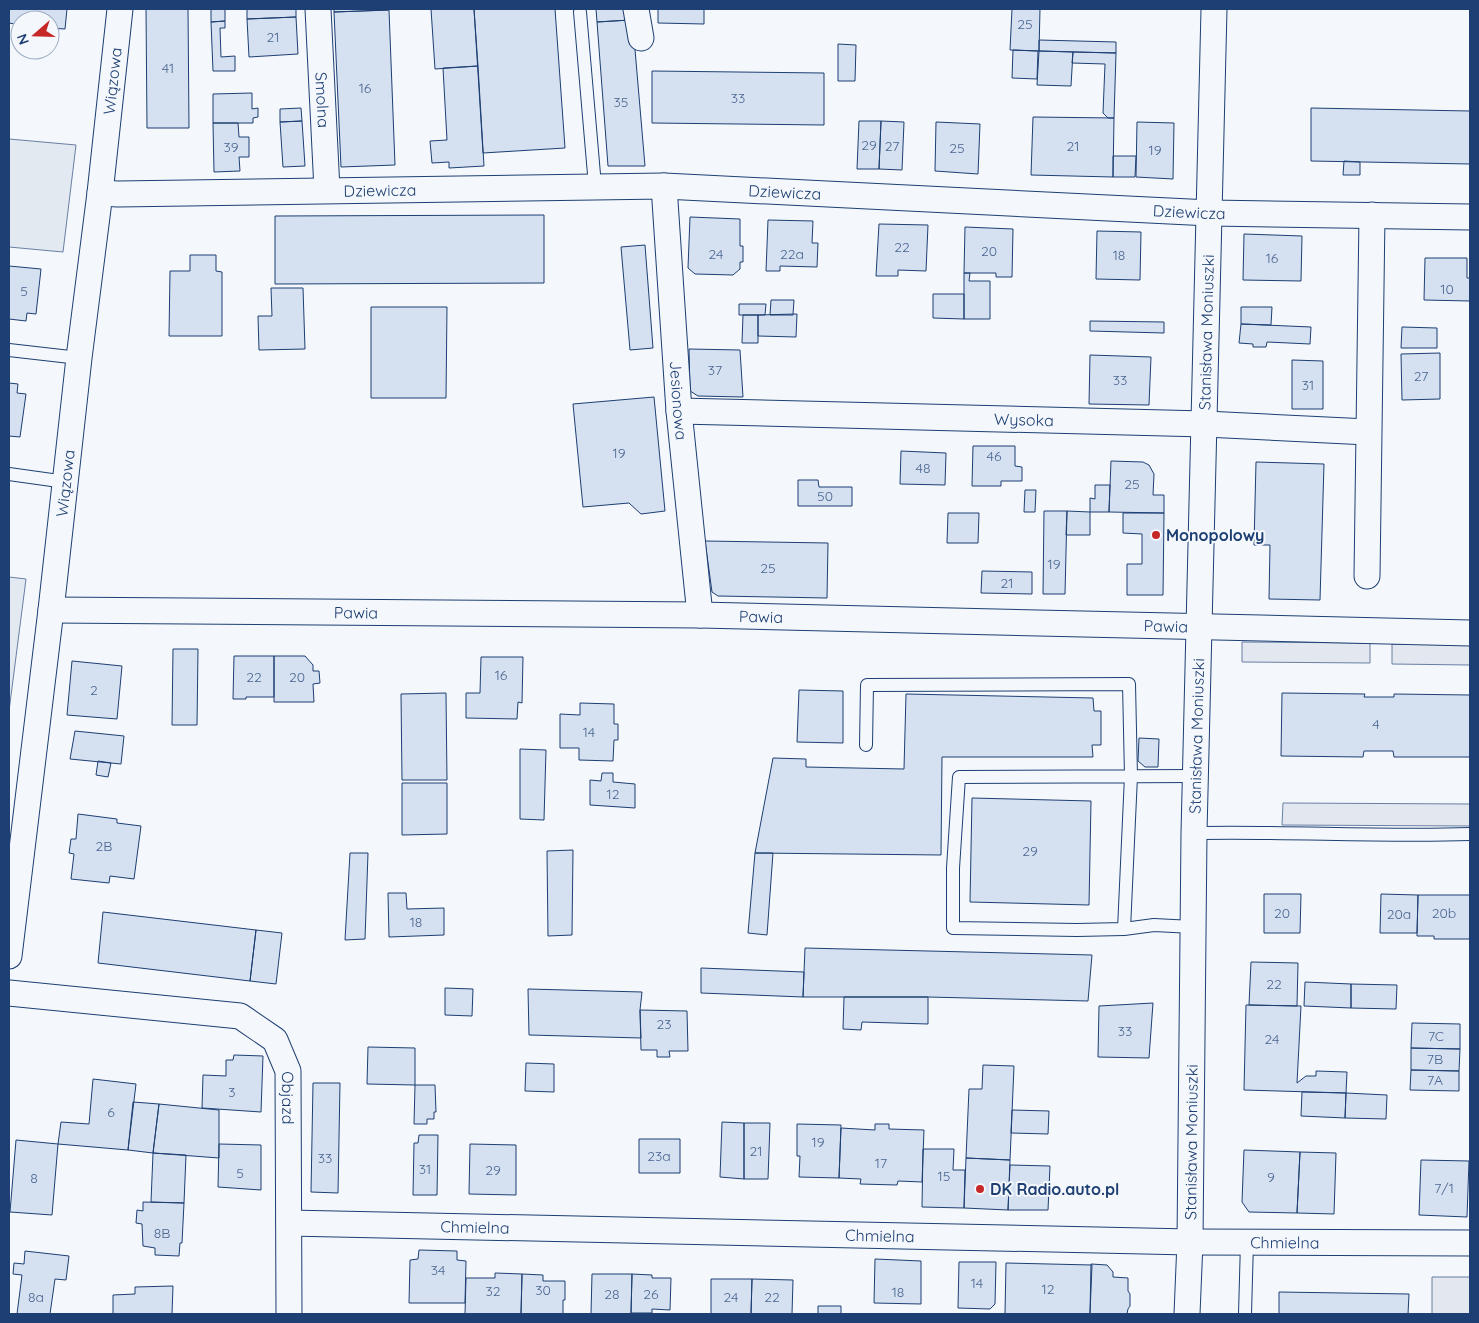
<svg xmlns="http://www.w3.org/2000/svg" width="1479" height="1323" viewBox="0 0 1479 1323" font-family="Quicksand,sans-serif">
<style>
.green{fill:#e3e9f0;stroke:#687fa3}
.parking{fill:#e3e8f0;stroke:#687fa3}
.building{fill:#d5e0f0;stroke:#1d3f73}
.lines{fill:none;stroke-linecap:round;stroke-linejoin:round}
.lane-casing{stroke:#1d3f73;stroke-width:14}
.street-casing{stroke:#1d3f73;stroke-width:27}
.lane{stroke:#f4f7fb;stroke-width:12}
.street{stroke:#f4f7fb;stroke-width:25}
.poi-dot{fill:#c62828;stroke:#f4f7fb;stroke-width:2}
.labels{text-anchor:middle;stroke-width:4;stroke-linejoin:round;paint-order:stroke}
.number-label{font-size:14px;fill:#4b6792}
.street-label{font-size:16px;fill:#1d3f73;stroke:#f4f7fb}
.poi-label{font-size:16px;font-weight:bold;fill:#1d3f73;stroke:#f4f7fb;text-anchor:start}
</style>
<rect width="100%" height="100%" fill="#f4f7fb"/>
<path class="green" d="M9,139l67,6 -13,107 -54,-5z
M9,577l17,2 -17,132z"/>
<path class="parking" d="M1242,642l128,1v20l-128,-1z
M1392,644l78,1v20l-78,-1z
M1283,803l187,1v22l-188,-1z
M1432,1277h38v37h-38z"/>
<path class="building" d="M9,9h58l-2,20 -15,-1v-8h-30v5l-11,-2z
M146,9h42l1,119h-42z
M211,9h14v12l-14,1z
M247,9h49v8l-49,2z
M334,9h55v1l-55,2z
M431,9h43l4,57 -43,3z
M474,9h81l10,139 -82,5z
M596,9h32l2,11 -33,2z
M658,9h46v15l-46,-1z
M1012,9h28l-1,42 -29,-1z
M389,10l6,155 -54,2 -7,-155z
M296,17l2,37 -49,3 -2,-38z
M630,20l4,18 11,128h-37l-11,-144z
M225,21v7h-5l1,29 14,-1v15h-22l-2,-49z
M1039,40l77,2v11l-77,-2z
M838,44l18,1 -1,36h-17z
M1013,50l25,1 -1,28 -25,-1z
M1039,51l34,1 -2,34 -34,-1z
M1073,52l43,1 -2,65h-6l-5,-5 2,-49 -33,-1z
M478,66l6,100 -35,2v-6l-17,1 -2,-22 17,-1 -4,-72z
M652,71l172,2v52l-172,-2z
M252,93v16l6,-1v9l-5,1v5h-40v-29z
M301,108l1,13 -22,1v-13z
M1311,108l159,3v53l-159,-3z
M1033,117l81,1 -1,59 -82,-2z
M302,121l3,45 -22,1 -3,-45z
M859,121h22l-2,48h-22z
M881,121l23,1 -2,48 -23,-1z
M936,122l44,2 -2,50 -43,-3z
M1137,122l37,1 -1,56 -37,-2z
M213,123h25l1,14h10v20h-10l1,14 -26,1z
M1113,156h23l-1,21h-22z
M1344,161l16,1v13h-17z
M544,215v68l-269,1v-68z
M690,217l50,2v27h3v16h-3v7l-7,6 -38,-1 -7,-6z
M768,220l45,1 -1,22h6l-1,24 -37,-1v5h-14z
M879,224l49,1 -2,46 -28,-1v6h-22z
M965,227l48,2 -1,48h-16v-4h-32z
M1097,231l44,1 -1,48 -44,-1z
M1244,234l58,2 -1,45 -58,-1z
M645,245l8,103 -23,2 -9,-103z
M190,255h26v16l6,1v64h-53l1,-65h20z
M1425,258h42v20h3v23l-46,-1z
M9,266l32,3 -5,45 -9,-1 -1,8 -17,-2z
M964,273h6l-1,8h21v38h-26z
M271,288h32l2,61 -46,1 -1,-34h14z
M933,294h31v25l-31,-1z
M771,300h23l-1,15h-23z
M739,304h27l-1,11h-26z
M371,307h76l-1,91h-75z
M1241,307h31l-1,18 -30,-1z
M797,314l-1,23 -38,-1v-21z
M743,315h15v28h-16z
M1090,321l74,1v11l-74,-2z
M1241,324l70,3 -1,17 -43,-2 -1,5h-13v-3l-14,-1z
M1402,327l35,1v20h-36z
M689,349l51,1 3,47 -45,-1 -8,-5z
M1440,353v46l-38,1 -1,-46z
M1090,355l61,2 -2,48 -60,-1z
M1292,360l31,1v48h-31z
M9,383l9,1 -1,9 9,1 -6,43 -11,-1z
M654,397l11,114 -24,3 -12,-11 -46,4 -10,-103z
M973,446h42v20l7,1v14h-21v5h-29z
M901,451l45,2 -1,32 -45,-1z
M1111,461l32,1 6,3 5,9 -1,21h11v18l-55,-1z
M1256,462l68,2 -4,136 -51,-1 1,-54h-16z
M798,480h20l1,7h33v19h-54z
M1095,485h15l-1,27h-19v-14l5,1z
M1025,490h11l-1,22h-11z
M1044,511h23l-2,83h-22z
M1067,511l23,1v23h-24z
M948,513h31l-1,30h-31z
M1123,513h41l-1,82h-36v-31h15v-30l-19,-1z
M705,541l123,2 -1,55 -109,-2 -6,-4z
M982,571l50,1v22l-51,-1z
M173,649h25l-1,76h-25z
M234,656h40v41h-28v2h-13z
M274,656h31l8,9v6h6l1,12 -7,1 1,18h-40z
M481,657h42l-1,46 -4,-1 -1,17 -51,-1v-25h14z
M72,661l50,5 -5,53 -50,-4z
M799,690l44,1v52l-46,-1z
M446,693l1,87h-45l-1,-86z
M1282,693l83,1 -1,3h30v-3l76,1v62h-76l-1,-6h-29l-1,6 -82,-1z
M906,694l187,4 1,13h7v34h-9l1,12h-151l-1,98 -186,-2 18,-95 33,1v8l98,2z
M580,703l34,1v20h4v16h-4l-1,21 -34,-1v-12h-19v-34l20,1z
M75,731l49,5 -3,28 -51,-5z
M1139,738l20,1 -1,28h-13l-7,-6z
M520,749l26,1 -2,70 -24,-1z
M98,761l13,2 -3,14 -12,-2z
M602,773h11v9l22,2v24l-45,-3v-25l11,1z
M402,783h45v51l-45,1z
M972,798l119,3 -2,104 -119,-3z
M78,814l39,5v4l24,3 -7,53 -24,-3 -1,7 -38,-4 3,-25 -5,-1 2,-14h5z
M573,850l-1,85 -24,1 -1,-85z
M350,853h18l-3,86 -20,1z
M755,853h18l-6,82 -19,-2z
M388,893h18l1,16 37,-1v27l-55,2z
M1264,894h37l-1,39h-36z
M1381,894l37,1 -1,38h-37z
M1418,895h52v44h-36v-3h-17z
M103,912l153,18 -6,51 -152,-18z
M256,930l26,3 -6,51 -26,-3z
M805,948l287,7 -4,46 -160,-4h-125z
M1251,962l47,1 -1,43 -48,-1z
M701,968l103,4 -1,25 -102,-4z
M1305,982l46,2v24l-47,-2z
M1351,984l46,1 -1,24 -45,-1z
M445,988l28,1 -1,27 -27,-1z
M528,989l114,3 -2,18 1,28 -112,-3z
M844,997h84v27l-66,-2 -1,8 -18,-1z
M1153,1003l-4,55 -51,-1 1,-51z
M1246,1005l55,1 -4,77 9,-7h10v-5l31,1 -1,21 -102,-3z
M640,1010l47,1 1,40h-19l1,6h-13v-7h-16z
M1412,1023l48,1v25l-49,-1z
M368,1047l47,1v37l-48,-1z
M1411,1048l49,1 -1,22 -48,-1z
M234,1055l29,1 -2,56 -59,-4 1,-33 23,1v-16h7z
M526,1063l28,1v28l-29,-1z
M983,1065l31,1 -4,94 -44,-2 3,-69h13z
M1411,1070l48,1v20l-49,-1z
M93,1079l43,5 -8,66 -70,-6 3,-22 28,2z
M313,1083h27l-2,110 -27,-1z
M415,1085h20l1,27h-2v7h-7v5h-13z
M1302,1092l44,1 -1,25 -44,-2z
M1346,1093l41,2 -1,24 -41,-1z
M133,1102l26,2 -6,49 -25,-3z
M159,1104l60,6v48l-66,-5z
M1012,1110l37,1 -1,23 -37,-1z
M722,1122l22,1v56l-24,-2z
M744,1123h26l-2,56h-24z
M797,1124l44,1 -2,53 -40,-1 1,-21h-3z
M875,1124h14v5l35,1 -2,52 -24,-1 -1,4 -37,-1 1,-5 -22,-1 2,-50 34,2z
M419,1135h19l-1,60h-24l1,-52h4z
M639,1139h41v34h-41z
M16,1140l42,4 -6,71 -42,-3z
M219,1144l42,1v45l-43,-3z
M470,1144l46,1v50l-47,-1z
M923,1149h31l-1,21h12l-1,38 -42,-1z
M1244,1150l56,2 -3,61 -48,-1 -7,-10z
M1300,1152l36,1 -2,61 -37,-1z
M153,1153l33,2 -2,48 -33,-1z
M966,1158l44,2 -2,50 -44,-2z
M1421,1160l48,1 -2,56 -48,-2z
M1010,1165l40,1 -2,44h-40z
M143,1202l41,1 -2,40h-2l-1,13 -24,-1v-7l-12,-2 -1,-22 -6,-1 1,-13 6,1z
M419,1250l38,1v9l9,1 -1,42h-56l1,-43 8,-1z
M25,1251l44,5 -3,24 -11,-1 -5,35h-33l5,-39 -9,-1 1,-11 10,1z
M875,1259l46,2v43l-47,-1z
M959,1262h37l-1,42 -5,5 -32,-1z
M1006,1263l86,2 -2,49h-85z
M1091,1264l16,1 6,7v5l15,1v13l2,3v12l-2,3 -1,5h-37z
M495,1273l27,1 -1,40h-56l1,-36h29z
M522,1274l21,1v6h22v19h-2v14h-42z
M592,1274h40l-1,40h-40z
M632,1274l20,1v3h19l-1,32 -18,-1v4h-21z
M711,1279h41l-1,35h-40z
M752,1279l41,1 -1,34h-41z
M173,1286l-1,28h-59v-19l22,-1v-7z
M1279,1292l130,2 -1,20h-129z
M818,1306h23v8h-23z"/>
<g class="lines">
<g class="lane-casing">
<path id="lane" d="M580,12l15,174
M9,350l70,8
M9,474l57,8
M866,745l1,-60 262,-1 2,92 -7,153
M1194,833c92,-2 184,4 276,1
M1193,927l-39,-2 -30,4 -47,1 -124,-2v-60l6,-91 237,-1
M1245,1314l2,-72"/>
</g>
<g class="street-casing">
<g id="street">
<path id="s1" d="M318,9l9,181"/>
<path d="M636,9l5,29"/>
<path id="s2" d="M664,186l15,225 21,204"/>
<path id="s3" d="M100,193l18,1 546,-8 546,27 260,4"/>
<path id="s4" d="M679,411l526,13 163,8"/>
<path d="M1367,576l5,-361"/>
<path id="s5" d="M51,610l649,5 770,18"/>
<path id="s6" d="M9,956l42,-346 28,-252 21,-165 20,-184"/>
<path id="s7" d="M9,993l231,23 35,24 13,31 1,243"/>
<path id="s8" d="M289,1223l901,19 280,1"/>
<path id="s9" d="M1187,1314l3,-72 4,-409 20,-824"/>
</g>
</g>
<use href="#lane" class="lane"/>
<use href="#street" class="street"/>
</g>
<g class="poi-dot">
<circle cx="1156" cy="535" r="5"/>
<circle cx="980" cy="1189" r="5"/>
</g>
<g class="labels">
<g class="number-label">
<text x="1025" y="29">25</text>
<text x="273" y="42">21</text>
<text x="168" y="73">41</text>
<text x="365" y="93">16</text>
<text x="738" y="103">33</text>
<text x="621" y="107">35</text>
<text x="869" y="150">29</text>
<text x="892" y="151">27</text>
<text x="1073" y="151">21</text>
<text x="231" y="152">39</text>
<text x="957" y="153">25</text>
<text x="1155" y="155">19</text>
<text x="902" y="252">22</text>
<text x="989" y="256">20</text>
<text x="716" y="259">24</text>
<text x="792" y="259">22a</text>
<text x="1119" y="260">18</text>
<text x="1272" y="263">16</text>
<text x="1447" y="294">10</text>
<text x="24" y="296">5</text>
<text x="715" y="375">37</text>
<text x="1421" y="381">27</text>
<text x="1120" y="385">33</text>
<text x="1308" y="390">31</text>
<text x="619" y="458">19</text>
<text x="994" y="461">46</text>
<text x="923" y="473">48</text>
<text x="1132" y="489">25</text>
<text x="825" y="501">50</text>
<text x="1054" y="569">19</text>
<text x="768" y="573">25</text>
<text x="1007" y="588">21</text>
<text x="501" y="680">16</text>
<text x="254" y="682">22</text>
<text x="297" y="682">20</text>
<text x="94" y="695">2</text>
<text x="1376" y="729">4</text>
<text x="589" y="737">14</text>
<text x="613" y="799">12</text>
<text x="104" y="851">2B</text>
<text x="1030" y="856">29</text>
<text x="1282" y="918">20</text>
<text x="1444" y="918">20b</text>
<text x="1399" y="919">20a</text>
<text x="416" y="927">18</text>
<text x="1274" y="989">22</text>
<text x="664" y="1029">23</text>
<text x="1125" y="1036">33</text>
<text x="1436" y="1041">7C</text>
<text x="1272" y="1044">24</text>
<text x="1435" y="1064">7B</text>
<text x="1435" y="1085">7A</text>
<text x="232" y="1097">3</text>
<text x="111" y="1117">6</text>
<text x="818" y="1147">19</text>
<text x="756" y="1156">21</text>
<text x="659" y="1161">23a</text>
<text x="325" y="1163">33</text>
<text x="881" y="1168">17</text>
<text x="425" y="1174">31</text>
<text x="493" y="1175">29</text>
<text x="240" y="1178">5</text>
<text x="944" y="1181">15</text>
<text x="1271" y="1182">9</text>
<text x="34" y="1183">8</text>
<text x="1444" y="1193">7/1</text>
<text x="162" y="1238">8B</text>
<text x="438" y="1275">34</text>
<text x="977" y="1288">14</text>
<text x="1048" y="1294">12</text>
<text x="543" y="1295">30</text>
<text x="493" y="1296">32</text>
<text x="898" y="1297">18</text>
<text x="612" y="1299">28</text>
<text x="651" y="1299">26</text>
<text x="36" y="1302">8a</text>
<text x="731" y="1302">24</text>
<text x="772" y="1302">22</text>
</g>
<g class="street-label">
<text dy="6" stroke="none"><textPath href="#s6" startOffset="881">Wiązowa</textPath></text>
<text dy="6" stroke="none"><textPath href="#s1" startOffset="91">Smolna</textPath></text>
<text dy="6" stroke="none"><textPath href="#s3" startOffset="280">Dziewicza</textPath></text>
<text dy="6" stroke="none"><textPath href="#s3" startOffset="685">Dziewicza</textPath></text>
<text dy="6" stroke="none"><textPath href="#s3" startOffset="1090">Dziewicza</textPath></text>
<text dy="6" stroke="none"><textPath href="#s9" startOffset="982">Stanisława Moniuszki</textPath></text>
<text dy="6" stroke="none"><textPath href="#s2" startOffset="215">Jesionowa</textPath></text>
<text dy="6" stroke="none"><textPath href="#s4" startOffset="345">Wysoka</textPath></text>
<text dy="6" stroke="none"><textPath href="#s6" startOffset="476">Wiązowa</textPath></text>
<text dy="6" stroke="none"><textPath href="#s5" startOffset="305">Pawia</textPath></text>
<text dy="6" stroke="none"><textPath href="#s5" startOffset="710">Pawia</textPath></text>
<text dy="6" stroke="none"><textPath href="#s5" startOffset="1115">Pawia</textPath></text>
<text dy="6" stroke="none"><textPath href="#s9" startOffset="578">Stanisława Moniuszki</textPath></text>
<text dy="6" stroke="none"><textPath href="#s7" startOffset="335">Objazd</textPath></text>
<text dy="6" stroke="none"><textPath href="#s9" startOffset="172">Stanisława Moniuszki</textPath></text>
<text dy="6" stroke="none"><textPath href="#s8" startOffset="186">Chmielna</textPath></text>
<text dy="6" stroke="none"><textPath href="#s8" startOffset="591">Chmielna</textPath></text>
<text dy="6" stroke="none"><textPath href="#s8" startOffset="996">Chmielna</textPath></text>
</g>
<g class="poi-label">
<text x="1166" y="541">Monopolowy</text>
<text x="990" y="1195">DK Radio.auto.pl</text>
</g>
</g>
<rect width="1479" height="1323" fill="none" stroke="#1d3f73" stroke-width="20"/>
<g transform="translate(35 35) rotate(250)"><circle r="24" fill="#f4f7fb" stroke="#9eadc5"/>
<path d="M0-4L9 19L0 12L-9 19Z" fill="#c62828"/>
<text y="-8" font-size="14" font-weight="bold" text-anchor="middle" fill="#1d3f73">N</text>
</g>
</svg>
